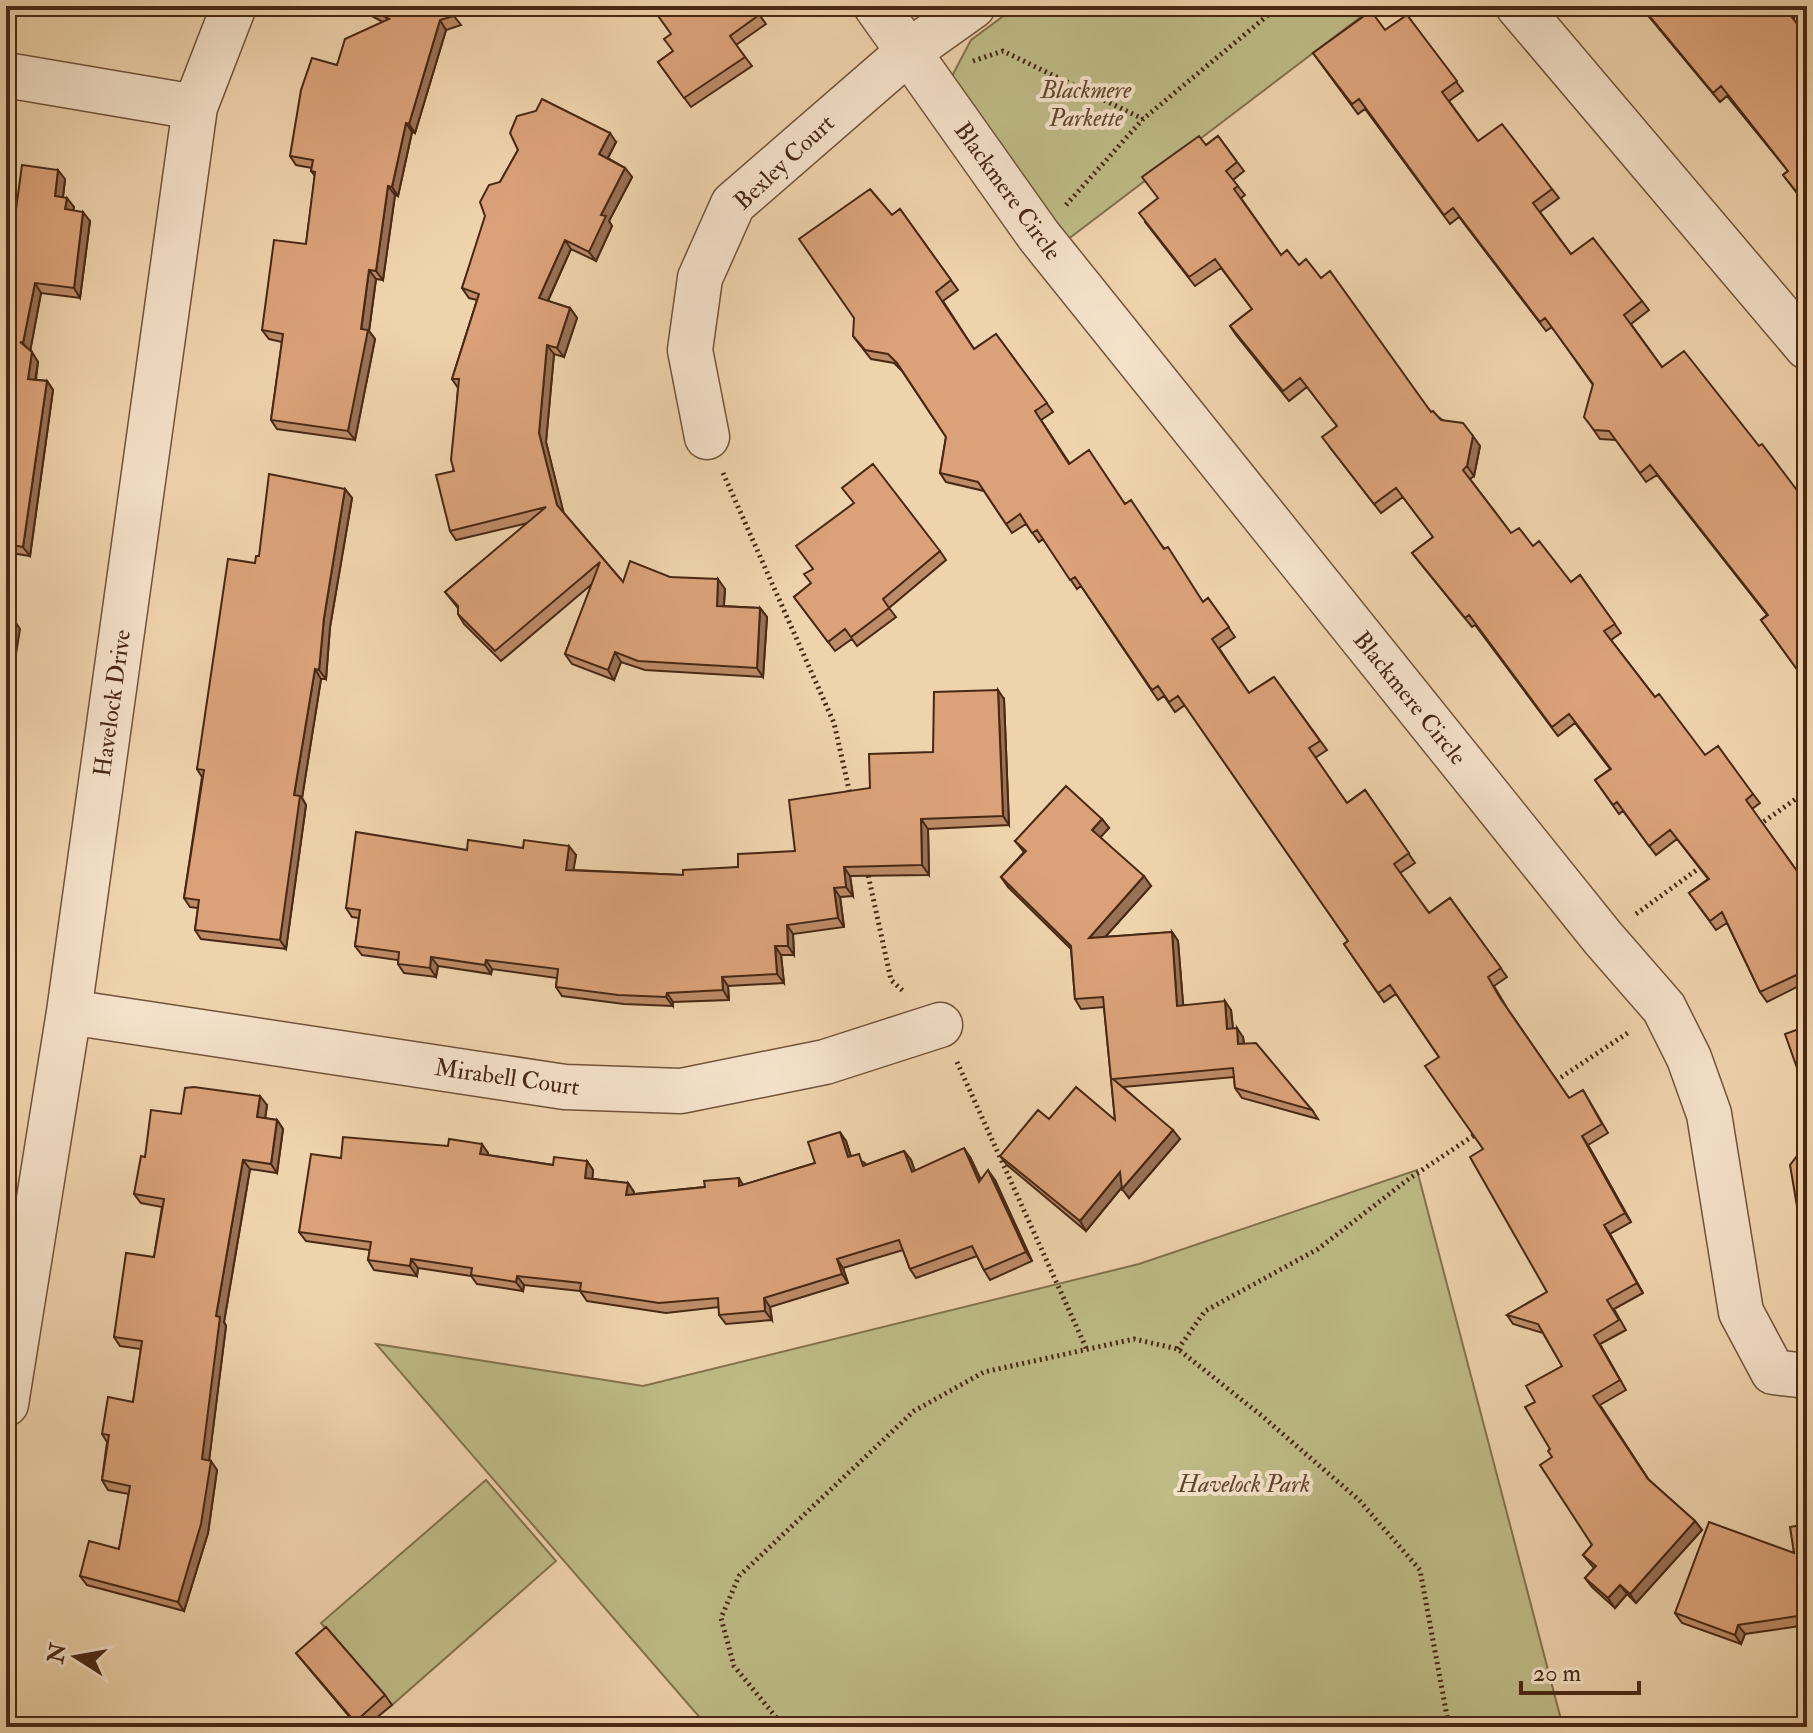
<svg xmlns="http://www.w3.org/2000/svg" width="1813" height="1733" viewBox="0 0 1813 1733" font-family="'IM FELL Double Pica',serif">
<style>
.green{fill:#bebb87;stroke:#83724d;stroke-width:2}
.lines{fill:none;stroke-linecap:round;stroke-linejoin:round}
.minor-casing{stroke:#72533a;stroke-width:47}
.path{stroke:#482813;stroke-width:5;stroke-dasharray:2 4;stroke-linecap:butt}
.minor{stroke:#f5e2ca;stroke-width:44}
.wall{fill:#bc8b68;stroke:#482813;stroke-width:2}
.shaded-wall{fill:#997155;stroke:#482813;stroke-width:2}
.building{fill:#dba279;stroke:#482813;stroke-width:2}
.labels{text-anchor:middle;stroke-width:8;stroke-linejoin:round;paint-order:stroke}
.park-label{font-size:24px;font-style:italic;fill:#60452a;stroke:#f5e2ca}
.street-label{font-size:24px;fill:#482813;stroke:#f5e2ca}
</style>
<rect width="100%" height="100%" fill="#efd3ad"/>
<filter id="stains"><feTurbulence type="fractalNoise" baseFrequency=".0025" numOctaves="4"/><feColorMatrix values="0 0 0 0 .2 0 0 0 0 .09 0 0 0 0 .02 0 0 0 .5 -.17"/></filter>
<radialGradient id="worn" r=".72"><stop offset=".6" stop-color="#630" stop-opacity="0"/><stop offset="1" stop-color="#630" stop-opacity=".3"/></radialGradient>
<path class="green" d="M1017,6h358l-312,237 -112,-165 20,-38z
M1417,1170l146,557h-855l-332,-383 267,42 496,-122z
M486,1480l70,81 -164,144 -71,-82z"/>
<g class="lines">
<g class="minor-casing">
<path id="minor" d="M876,6l163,230 564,702 61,70 25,50 20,56 32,198 32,60 34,4
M1518,6l289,341
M6,75l189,32
M707,437l-17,-87 10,-72 33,-74 174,-151 66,-47
M69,1012l496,75 116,4 144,-29 115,-37
M6,1404l63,-392 126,-905 39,-101"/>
</g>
<path class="path" d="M973,61l30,-10 140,68
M1066,205l77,-86 136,-113
M723,473l111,250 16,71
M1759,825l48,-34
M867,870l24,110 13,12
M1636,914l66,-48
M957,1062l130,288
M1551,1084l78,-52
M1178,1349l27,-38 113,-62 92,-71 66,-44
M784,1727l-50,-61 -13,-48 18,-42 175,-165 70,-39 150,-33 44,10 84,67 97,84 61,70 29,157"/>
<use href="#minor" class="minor"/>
</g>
<path class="wall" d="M363,6h83l15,19 -15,5 -31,103 -3,-1 -14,64 -3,-1 -12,85 -7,-1 -7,52 6,8 -20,101 -78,-11 -6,-9 11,-78 -13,-3 -7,-9 44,-86 9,-68 -4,-5 1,-3 -16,-3 -6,-9 47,-91 46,-43 -15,-8z
M753,6l13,18 -30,21 16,21 -61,41 -33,-45 15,-11 -2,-17z
M1640,6h153l2,2 -1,12 13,17v169l-24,-31 5,-4 -61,-75 -7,6z
M1407,15l56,76 -14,10 29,40 74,48 7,9 -19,14 31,42 71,47 7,9 -18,14 31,43 97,79 47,56 1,-1v173l-4,3 -42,-57 6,-5 -110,-140 -11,7 -30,-42 -16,-1 -9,-13 2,-41 -41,-58 -6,4 -87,-114 -9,7 -85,-115 -7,5 -45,-61 72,-23z
M1218,136l26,35 -11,9 12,15 -4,3 40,57 40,23 110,134 49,34 -6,30 -4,3 41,54 22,13 38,36 9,-7 41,58 -10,7 44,57 50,58 48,39 7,9 -8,6 55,76v97l-40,20 -7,-10 -33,-69 -11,7 -27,-37 19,-14 -31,-40 -21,16 -33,-44 -4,3 -24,-34 15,-11 -35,-46 -17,13 -83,-111 -3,2 -60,-74 21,-16 -30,-40 -22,16 -52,-67 8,-20 -30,-39 -18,14 -53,-66 -6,-9 22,-17 -31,-41 -26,18 -50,-64 13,-24 48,-53z
M616,142l-8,16 17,10 7,9 -23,44 3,5 -16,35 -25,-12 -23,52 22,7 7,10 -13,39 -10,-3 -8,88 17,70 60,70 47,-5 55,12 -1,17 36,2 7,9 -4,60 -118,-7 -24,-8 -7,18 -42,-16 -7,-10 27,-70 -91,77 -37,-37 -6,-10v-6l-13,-16 83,-69 -72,17 -6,-9 8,-143 -6,-9 25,-79 -8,-2 -7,-10 38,-106 18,-32z
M65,179l-2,18 11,10 -1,3 17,11 -10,77 -39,-5 -11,58 8,11 -2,18 11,1 6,9 -23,166 -19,-3 -3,25 -2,2v-297z
M900,209l58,81 -15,11 31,48 22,-15 57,78 -12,8 29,44 56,40 39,45 38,53 5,-4 27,39 -16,11 30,45 25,-16 53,73 -12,8 32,45 18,-13 50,73 -15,10 29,40 21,-15 57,79 -13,9 13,22 62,90 14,-8 25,43 -20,12 43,77 -21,12 33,59 -29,16 12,21 -26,14 26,46 -26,15 49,75 46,41 7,9 -66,73 -9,-9 -12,14 -23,-21 -7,-9 9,-10 -11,-13 9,-10 -40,-88 -2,-8 -15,-47 27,-36 -19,-33 -30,-9 -6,-9 40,-23 -64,-143 -44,-92 -43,-63 -12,8 -40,-58 4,-3 -163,-236 -10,7 -11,-16 -6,4 -77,-114 -4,3 -34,-50 -4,3 -13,-18 -14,9 -28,-42 -38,-9 -6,-9 6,-36 -44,-66 -8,-8 -23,-4 -18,-23 39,-121z
M345,489l7,9 -22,129 -4,52h-5l-19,119 4,7 -20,144 -85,-10 -6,-9 3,-22 -8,-1 -6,-9 18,-121 -5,-8 58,-206 4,-7z
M940,551l6,9 -57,48 7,9 -39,29 -5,-7 -17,12 -41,-54 17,-13z
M1004,699l5,126 -81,4 1,46 -79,1 3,20 -13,1 4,30 -51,7 1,21h-13l3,28 -56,3 1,14 -56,2v4l-49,-2 -62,-8 -6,-9 1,-9 -65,-9 -1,5 -53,-8 -2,11 -32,-4 -6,-9v-4l-36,-5 -7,-9 4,-28 -7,-1 -6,-9 121,-58 109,5 -3,15 110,5 55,-8 57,-16 75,-63 63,-36z
M1102,819l7,9 -9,9 51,49 -46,51 67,-5 6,9 5,64 48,5 2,18 10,9 1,7 68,66 6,9 -76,-21 -7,-10 -1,-11 -111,10 57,52 -51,59 -7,-11 -36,44 -79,-66 -7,-9 49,-37 66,1 -11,-113 -23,2 -6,-10 -4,-50 -63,-62 -7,-10 23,-25 -9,-11z
M1807,1026v50l-4,1 -6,-9z
M267,1105l-2,13 12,2 6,9 -6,44 -27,-4 -26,153 2,4 -17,134 8,10 -9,63 -24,78 -97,-26 -7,-9 39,-27 10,-55 -21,-4 -6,-10 5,-38 -5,-8 31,-32 8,-53 -21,-3 -6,-9 40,-80 8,-50 -21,-4 -7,-9 11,-37 36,-43z
M846,1141l5,15 14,7 1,2 38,-14 7,9 4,11 55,-14 11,23h14l37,81 -42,19 -6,-10 -7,-14 -61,22 -6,-9 -7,-19 -60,18 5,15 -78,24 2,13 -46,4 -7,-9v-8l-53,6 -79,-12 -7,-10 -56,-6 -1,6 -46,-7 -6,-8 -53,-8 -1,8 -43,-6 -6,-10 2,-10 -64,-9 -7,-9 42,-74 147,-5v2l65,10 34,-4 6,9 -1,9 36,4 6,9v2l71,-7 34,-9 4,7 72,-22z
M1807,1143v90h-1l-6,-9z
M1807,1524v116l-7,-9v-5l-55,8 -4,10 -59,-21 -7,-10 119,-60z
M296,1653l89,42 7,10 -27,22h-7z"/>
<path class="shaded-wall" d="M1788,6h5l2,2 -1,13 -6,-9z
M440,20l6,10 -31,103 -6,-9z
M406,123l6,9 -14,64 -6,-9z
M610,133l6,9 -11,21 -6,-9z
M625,168l7,9 -23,44 3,5 -16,35 -7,-9 12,-37z
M58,170l7,9 -3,26 -7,-9z
M388,186l7,9 -12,85 -7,-9z
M67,198l7,9 -2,12 -7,-10z
M83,212l7,9 -10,77 -6,-10z
M565,240l6,9 -26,58 -6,-9z
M369,270l7,9 -7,52 6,8 -20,101 -7,-9z
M35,283l6,10 -11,59 -7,-9z
M570,308l7,10 -13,39 -7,-9z
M547,345l7,9 -8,88 18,72 -7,-9 -18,-72z
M32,352l6,10 -4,26 -6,-9z
M47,381l6,9 -23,166 -7,-9z
M1473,436l7,10 -6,30 -7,-10z
M345,489l7,9 -22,129 -4,52 -7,-9 5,-52z
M6,546l5,7 -3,25 -2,-3z
M718,579l7,10 -2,26 -6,-9z
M760,608l7,9 -4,60 -6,-9z
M14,620l6,9 -14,87v-48z
M615,652l6,10 -7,18 -6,-10z
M315,669l6,10 -19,119 4,7 -20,144 -6,-9 14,-145z
M998,690l6,9 5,126 -6,-9z
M921,819l7,10 1,46 -7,-10z
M1102,819l7,9 -10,11 -7,-9z
M569,846l7,9 -4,24 -6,-9z
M844,867l6,9 3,20 -7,-9z
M1144,876l7,10 -55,61 -7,-9z
M834,888l6,9 4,30 -6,-9z
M787,925l6,9 1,21 -6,-9z
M1172,932l6,9 6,74 -7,-9z
M775,946l6,9 3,28 -7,-9z
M431,957l7,9 -2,11 -6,-9z
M486,960l6,9 -1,5 -6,-9z
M722,977l6,9 1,14 -6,-10z
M667,993l6,9v4l-7,-9z
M1225,1001l6,9 3,28 -7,-9z
M1237,1028l6,9 2,16 -7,-9z
M260,1096l7,9 -3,21 -7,-9z
M277,1120l6,9 -6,44 -6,-9z
M1173,1130l7,9 -51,59 -7,-9z
M840,1132l6,9 8,26 -6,-10z
M1582,1136l6,9 43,77 -6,-9z
M482,1144l6,9 -2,10 -6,-9z
M964,1148l6,9 16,34 -7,-9z
M904,1151l7,9 7,21 -6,-9z
M243,1160l7,9 -26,153 2,4 -18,143 -6,-10 14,-143z
M587,1161l6,9 -1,17 -7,-9z
M988,1170l7,10 37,81 -6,-9z
M1120,1172l7,9 -41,50 -6,-10z
M628,1183l6,9 -1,12 -7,-9z
M1604,1225l6,9 33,59 -6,-10z
M411,1259l7,9 -1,8 -7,-10z
M837,1259l6,9 5,15 -6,-9z
M517,1276l7,9 -1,6 -7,-9z
M764,1298l6,9 2,13 -7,-9z
M211,1461l6,9 -9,63 -24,78 -6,-9z
M1695,1521l7,9 -66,73 -6,-9z
M1620,1585l7,9 -12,14 -7,-10z
M1738,1625l7,9 -4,10 -6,-9z"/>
<path class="building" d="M365,6h81l8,10 -14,4 -31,104 -3,-1 -14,64 -4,-1 -12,85 -7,-1 -8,59 7,1 -20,101 -77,-11 12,-86 -21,-4 12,-90 32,4 9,-72 -4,-1 2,-11 -23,-4 11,-66 11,-32 25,7 8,-26 44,-20z
M651,6h102l6,9 -29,21 15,21 -61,41 -26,-36 15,-11 -9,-12 7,-5z
M1641,6h147v6l19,25v168l-24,-30 5,-4 -67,-85 -8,7z
M1371,11l14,19 22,-15 50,66 -15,11 36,49 24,-17 50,65 -19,14 38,51 22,-16 49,63 -18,14 38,52 22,-16 75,95 3,-2 44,58 1,-1v159l-11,8 -35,-48 7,-5 -118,-150 -10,8 -31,-42 -15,-1 -10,-13 9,-33 -48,-66 -5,4 -87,-114 -9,7 -85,-116 -7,5 -39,-51z
M542,99l68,34 -11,21 26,14 -24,47 5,1 -17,36 -24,-12 -26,58 31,10 -13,40 -10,-3 -8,88 18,72 66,77 7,-21 40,16 48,2 -1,27 43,2 -3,60 -119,-7 -23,-9 -7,18 -43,-16 35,-92 -105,89 -37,-37v-8l-13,-14 101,-85 -96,24 -14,-56 18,-4 -3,-11 8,-81h-7l27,-85 -17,-6 23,-72 -5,-14 9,-17 11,-3 18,-32 -8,-17 7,-17 19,-5z
M1199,136l7,9 12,-9 19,26 -11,9 12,15 -4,3 47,66 6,-5 12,15 7,-6 15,19 9,-7 101,141 2,-1 8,9 22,3 10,13 -6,30 -4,4 48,63 8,-5 14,18 6,-5 32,41 9,-7 35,49 -11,7 51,66 4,-3 46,61 13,-9 35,48 -7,6 61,85v85l-47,22 -38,-80 -12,9 -21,-28 20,-14 -39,-49 -21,16 -32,-44 -4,3 -18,-25 16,-11 -42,-55 -17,13 -83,-112 -4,3 -53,-65 21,-16 -37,-49 -22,16 -52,-67 15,-11 -37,-48 -17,13 -53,-65 22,-17 -37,-50 -26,18 -50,-64 19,-15 -16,-21z
M22,165l36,5 -3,26 12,2 -2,11 18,3 -9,76 -39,-5 -12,60 -3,-1 12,10 -4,27 19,2 -24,166 -17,-3v-261z
M870,189l22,26 8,-6 51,71 -15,12 38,57 22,-15 51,69 -12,8 34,53 20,-14 36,54 6,-4 33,49 4,-2 35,55 5,-4 21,29 -17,12 37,54 25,-16 46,64 -11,7 38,55 18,-13 44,63 -15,11 35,49 21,-15 51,70 -13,9 12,21 69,100 14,-8 19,34 -20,12 43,77 -21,12 33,58 -30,17 12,20 -25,15 26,45 -27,16 55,83 47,42 -65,73 -10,-9 -12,13 -23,-20 11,-12 -13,-11 9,-10 -52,-80 12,-8 -4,-6 2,-2 -25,-42 10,-5 -9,-16 36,-20 -24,-42 -31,-9 40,-23 -77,-135 13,-8 -58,-83 14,-9 -49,-72 -12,8 -34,-49 4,-3 -170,-245 -9,6 -11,-16 -6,4 -77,-113 -5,3 -33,-50 -5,3 -12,-19 -14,10 -28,-42 -38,-9 6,-36 -49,-74 -9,-9 -23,-4 -12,-14 1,-18 -55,-79z
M873,464l67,87 -57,48 6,9 -38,29 -6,-8 -17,13 -34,-45 17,-14 -7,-9 9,-5 -17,-23 58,-43 -12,-15z
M269,474l76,15 -21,129 -5,52 -4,-1 -21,126 6,1 -20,144 -85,-10 4,-30 -15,-2 20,-128 -7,-1 31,-210 27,4 1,-7h3z
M6,619l8,1 -8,48z
M998,690l5,126 -82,3 1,46 -78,2 2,20 -12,1 4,30 -51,7 1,21h-13l2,28 -55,3 1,13 -56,3 -1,4 -48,-2 -62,-8 2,-18 -72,-9 -1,5 -54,-8 -1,11 -32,-4 1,-12 -44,-6 5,-36 -14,-2 10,-76 111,18 1,-10 55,8 1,-8 45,6 -3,24 117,5v-5l55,-3v-13l57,-3 -6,-51 81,-12 -1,-34 64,-2 1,-60z
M1066,786l36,33 -10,11 52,46 -55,62 83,-6 5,74 48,-5 2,28 10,-1 1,16 18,-1 56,67 -77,-22 -2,-20 -120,11 60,51 -51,59 -2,-17 -40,49 -80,-65 38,-46 11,9 27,-32 39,33 -12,-123 -28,2 -4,-53 -70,-69 25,-26 -11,-10z
M1807,1026v38l-10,4 -12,-34z
M194,1087l66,9 -3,21 20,3 -6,44 -28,-4 -27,156 4,1 -18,142 9,2 -10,63 -23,78 -98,-26 9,-35 30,8 11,-63 -28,-6 7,-45 -7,-1 6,-37 25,5 9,-61 -28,-4 12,-84 28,4 10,-58 -30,-5 7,-38 4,1 6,-47 30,4 4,-26z
M840,1132l8,25 11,-3 4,12 41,-15 8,21 52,-24 15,34 9,-12 38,82 -42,18 -12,-24 -62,23 -11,-29 -62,19 5,15 -78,24 1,13 -46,4 -1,-17 -59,5 -79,-12 1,-8 -64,-7 -1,6 -45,-7 1,-7 -61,-9 -1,7 -42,-6 3,-18 -72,-10 12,-78 30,4 2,-21 105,9 1,-7 33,5 -2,10 73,11 1,-8 33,4 -2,17 43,5 -2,12 79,-8 -1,-6 35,-3v8l76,-23 -7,-21z
M1807,1143v79l-7,2 -10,-59z
M1709,1522l85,31 -4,-26 17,-3v104l-7,3 -2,-15 -60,9 -3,10 -60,-22z
M326,1627l59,68 -30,27 -59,-69z"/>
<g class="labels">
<g class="park-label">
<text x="1086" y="98">Blackmere<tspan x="1086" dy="28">Parkette</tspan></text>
<text x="1244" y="1492">Havelock Park</text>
</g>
<g class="street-label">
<text transform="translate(784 162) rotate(-43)" y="8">Bexley Court</text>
<text transform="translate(1008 191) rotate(54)" y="8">Blackmere Circle</text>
<text transform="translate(1410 698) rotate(51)" y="8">Blackmere Circle</text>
<text transform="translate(112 703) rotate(-82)" y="8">Havelock Drive</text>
<text transform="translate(507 1077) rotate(8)" y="8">Mirabell Court</text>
</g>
</g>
<rect width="1813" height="1733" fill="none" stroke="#efd3ad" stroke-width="32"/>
<rect x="8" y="8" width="1797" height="1717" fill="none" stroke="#482813" stroke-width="4"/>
<rect x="16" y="16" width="1781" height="1701" fill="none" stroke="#482813" stroke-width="2"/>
<g transform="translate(76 1657) rotate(281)" stroke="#f5e2ca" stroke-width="6" paint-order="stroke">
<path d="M0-6L14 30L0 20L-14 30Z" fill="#482813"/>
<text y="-12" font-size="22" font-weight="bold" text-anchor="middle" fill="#482813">N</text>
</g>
<path d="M1521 1681v12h118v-12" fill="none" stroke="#482813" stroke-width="4"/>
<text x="1533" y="1681" font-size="24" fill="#482813" stroke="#f5e2ca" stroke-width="6" paint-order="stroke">20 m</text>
<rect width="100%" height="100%" filter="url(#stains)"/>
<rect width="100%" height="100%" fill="url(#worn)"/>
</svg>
